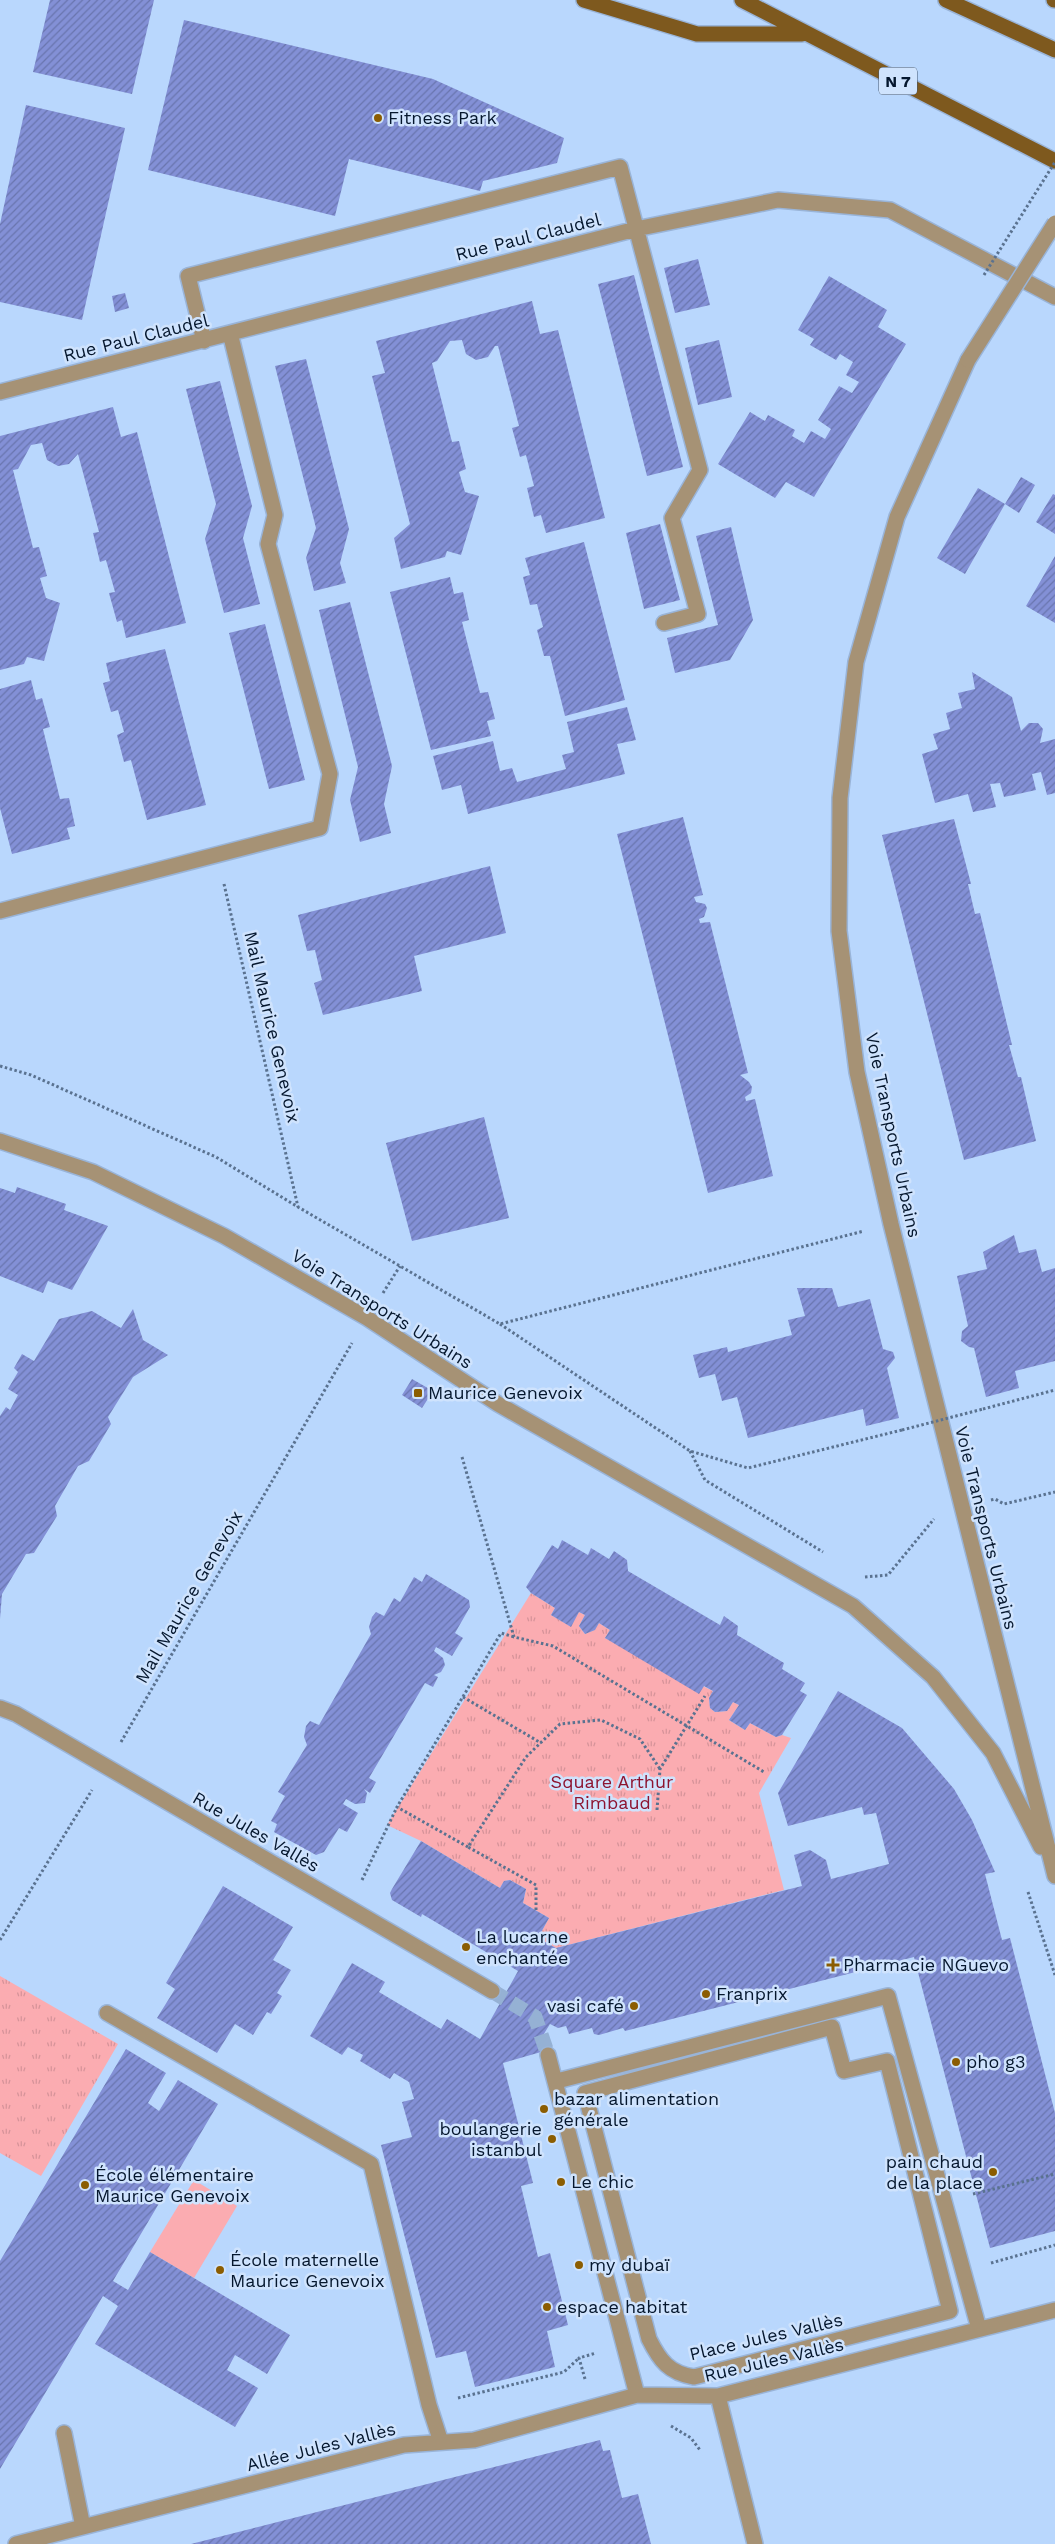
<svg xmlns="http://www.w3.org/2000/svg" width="1055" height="2544" viewBox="0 0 1055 2544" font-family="'Work Sans',sans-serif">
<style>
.grass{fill:#fbacb1}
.park{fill:url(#park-tufts)}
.building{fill:url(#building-hatch)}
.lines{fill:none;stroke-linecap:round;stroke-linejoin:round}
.minor-tunnel{stroke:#95b1d4;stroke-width:15;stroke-dasharray:15 8;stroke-linecap:butt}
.minor-casing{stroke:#99b4d8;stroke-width:18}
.major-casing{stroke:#99b4d8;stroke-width:18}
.path{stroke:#5a7290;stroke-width:3;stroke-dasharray:2.5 2.5;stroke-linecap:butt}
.minor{stroke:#a69275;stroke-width:15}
.major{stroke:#7e591e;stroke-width:15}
.minor-bridge-casing{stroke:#99b4d8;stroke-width:18;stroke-linecap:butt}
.path-bridge{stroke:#5a7290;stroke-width:3;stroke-dasharray:2.5 2.5;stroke-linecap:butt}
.minor-bridge{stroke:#a69275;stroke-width:15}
.poi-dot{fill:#8b5d02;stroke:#cfe3fd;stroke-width:2}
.labels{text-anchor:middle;stroke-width:5;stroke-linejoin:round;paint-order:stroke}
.shield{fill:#cfe3fd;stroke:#42546c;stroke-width:1}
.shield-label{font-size:16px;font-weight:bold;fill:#05172e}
.poi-label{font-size:18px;fill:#05172e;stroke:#cfe3fd;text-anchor:start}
.street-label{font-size:18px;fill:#05172e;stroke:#cfe3fd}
.park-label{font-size:18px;fill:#8d1430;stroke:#cfe3fd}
</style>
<defs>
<pattern id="park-tufts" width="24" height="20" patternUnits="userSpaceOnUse" patternTransform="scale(1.25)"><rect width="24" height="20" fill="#fbacb1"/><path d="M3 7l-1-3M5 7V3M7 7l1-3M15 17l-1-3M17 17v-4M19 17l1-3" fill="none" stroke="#d69399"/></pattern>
<pattern id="building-hatch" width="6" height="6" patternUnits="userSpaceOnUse" patternTransform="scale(1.25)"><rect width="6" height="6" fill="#8390d6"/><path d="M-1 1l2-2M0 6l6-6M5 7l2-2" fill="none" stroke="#6975ae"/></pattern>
</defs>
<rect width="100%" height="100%" fill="#b9d7fd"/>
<path class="grass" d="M194,2180l43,26 -43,72 -44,-26z"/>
<path class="park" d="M531,1593l24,15 -4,7 19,11 9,-14 6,3 -6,11 6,8 9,-4 5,-7 11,7 -5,8 108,53 -4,7 1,10 5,4 12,-1 6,-9 6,3 -10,15 16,10 5,-7 26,14 6,-2 9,3 -32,55 25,97 -228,58 -18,-10 11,-20 -26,-15 3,-14 -16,-9 -6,1 -4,7 -79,-47 -34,-16z
M0,1976l118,68 -77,132 -41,-23z"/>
<path class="building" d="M50,0h104l-22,94 -99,-22z
M184,20l249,59 131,59 -7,25 -74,18 -3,10 -131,-32 -14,57 -187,-46z
M26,105l99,23 -43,192 -82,-18v-78z
M698,259l12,46 -35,8 -11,-45z
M634,275l49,192 -36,9 -49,-192z
M829,276l58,34 -9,17 28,17 -92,153 -28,-15 -11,16 -57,-34 32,-52 15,9 3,-6 27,15 -3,6 12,7 7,-12 14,8 6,-10 -13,-9 21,-34 13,7 7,-11 -13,-7 7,-13 -13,-8 -4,6 -26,-15 4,-6 -16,-9z
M125,293l4,15 -14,4 -3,-16z
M532,301l8,33 18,-4 47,188 -59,15 -5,-18 -7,2 -7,-29 7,-2 -8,-31 -6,2 -8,-29 7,-2 -21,-80h-3l-7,11 -12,3 -10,-6 -4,-14 -12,1 -13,20 -5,2 20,79 7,-1 7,28 -7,3 6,20 14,4 -18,59 -14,-4 -2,6 -44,12 -7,-31 16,-14 -38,-148 13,-3 -9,-32z
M719,340l13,57 -34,8 -13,-57z
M306,359l43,170 -9,34 6,20 -32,8 -8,-33 10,-30 -41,-162z
M220,381l32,125 -9,32 17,66 -36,9 -19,-74 11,-35 -30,-115z
M113,407l8,30 16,-5 49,191 -60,15 -4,-18 -5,2 -8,-29 6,-1 -9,-32 -6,2 -7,-29 6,-1 -21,-78 -9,10 -11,2 -11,-6 -5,-17 -11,2 -13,24 -5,1 20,78 6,-1 8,29 -7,2 6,20 14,5 -16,58 -17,-4 -3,7 -24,6v-234z
M1021,477l14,8 -16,28 -14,-9z
M978,488l27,16 -40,70 -28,-16z
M1053,494l2,1v39l-19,-12z
M660,524l20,76 -36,9 -18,-76z
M731,527l22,93 -23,40 -55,13 -8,-35 51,-13 -22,-89z
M584,542l41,158 -60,16 -15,-60h-6l-7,-26 6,-3 -6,-23 -7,1 -7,-28 7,-2 -5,-17z
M1055,556v67l-29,-17z
M450,577l4,17 9,-2 6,28 -7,2 18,71 8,-1 7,27 -8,2 4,15 -60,14 -41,-158z
M350,602l42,164 -8,38 7,29 -31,9 -10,-42 8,-33 -39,-157z
M265,624l40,156 -36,9 -40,-156z
M165,649l41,156 -59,15 -16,-60 -7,2 -7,-27 7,-3 -6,-22 -7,2 -8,-29 7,-2 -4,-18z
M972,672l40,25 9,34 8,-8h9l5,6 -3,14 15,-4v54l-8,2 -6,-23 -9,2 4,16 -18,4 -14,3 -4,-14 -10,1 6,23 -23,5 -5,-18 -33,9 -13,-49 16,-5 -5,-15 17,-5 -4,-16 16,-5 -4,-15 17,-4z
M31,680l5,20 6,-2 8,29 -7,2 17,70 9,-1 6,28 -8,2 3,11 -58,15 -12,-46v-119z
M627,707l9,33 -19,4 8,30 -157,40 -7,-29 -19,5 -9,-34 60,-15 7,30 12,-3 5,14 49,-13 -4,-14 12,-3 -7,-30z
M683,817l20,78 -9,2 2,5 9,2 2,4 -3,9 -5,2 1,4 10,-1 38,151 -8,2 9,7 3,5 -1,6 -6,4 1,4 9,-2 18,77 -65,17 -91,-359z
M954,819l17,65h-3l7,30 5,-1 32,132h-3l9,32h3l15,64 -72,19 -82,-325z
M490,866l16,67 -92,23 8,35 -99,24 -9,-32 8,-3 -7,-30 -8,1 -9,-36z
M484,1117l25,101 -97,23 -26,-98z
M17,1187l49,17 -2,6 44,16 -36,64 -24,-9 -5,12 -43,-17v-88l15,5z
M1014,1235l5,18 17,-4 6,23 13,-4v93l-40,10 4,17 -33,9 -12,-49 -5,-1 -8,-6 1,-10 6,-5 -11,-50 30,-7 -4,-17z
M797,1288h35l6,19 32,-8 13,50 10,3 2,6 -8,10 12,50 -33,8 -3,-17 -115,29 -11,-41 -15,4 -7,-27 -16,4 -6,-23 34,-8 1,5 64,-17 -4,-15 17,-4z
M133,1309l10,31 25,15 -35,22 -25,40 3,7 -22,37 -11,5 -23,40 2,10 -23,37 -8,1 -24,40 -2,25v-203l6,-9 4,3 8,-15 -10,-6 10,-17 -4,-4 8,-14 12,7 25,-42 33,-8 29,17z
M412,1379l21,12 -11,17 -20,-13z
M562,1540l26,15 3,-7 18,11 5,-8 13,9 1,11 92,54 4,-9 14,10 -1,9 47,28 -2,6 23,14 -5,8 7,4 -25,40 -6,2 -26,-14 -5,7 -16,-10 10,-15 -6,-3 -6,9 -12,1 -5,-4 -1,-10 4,-7 -9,-5 -5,8 -94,-56 5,-8 -11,-7 -4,7 -10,4 -6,-8 6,-11 -6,-3 -8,15 -20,-12 4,-7 -24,-15 -5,-6 26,-42 6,4z
M426,1574l43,26 1,7 -15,26 8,5 -11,18 -16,-9 -2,4 9,7 2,7 -4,7 -7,3 4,2 -5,10 -8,-4 -56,95 7,4 -6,11 -6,-4 3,4 -2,10 -10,1 -9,-5 -3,5 15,9 -11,19 -8,-4 -15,24 -8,3 -42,-23 3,-8 -6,-3 14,-25 -7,-4 29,-47 -3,-8 2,-11 4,-5 9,4 52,-91 -2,-7 3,-10 4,-5 8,4 10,-18 6,4 14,-25 8,5z
M838,1691l64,37 52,61 18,31 23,52 -10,2 17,66 8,-2 45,175v118l-65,17 -76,-291 -289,74 -2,-3 -24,7 -5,-1 -2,-6 -23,6 -3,-8 -8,2 -8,-4 -11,18 2,10 -38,11 30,120 -12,3 17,71 12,-4 18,72 -21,6 8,36 -80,20 -9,-36 -30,7 -55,-213 31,-8 -10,-35 12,-3 -5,-17 -15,-9 -4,6 -30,-18 3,-6 -15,-8 -6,8 -32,-19 42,-73 33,19 -6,10 62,37 6,-10 33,20 38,-68 -96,-57 -1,3 -29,-17 -2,-7 2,-4 29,-48 79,47 4,-7 6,-1 16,9 -3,14 26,15 -11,20 18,10 246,-62 -8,-31 16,-5 16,10 5,19 58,-15 -13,-51 -12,2 -2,-8 -74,19 -10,-33z
M223,1886l70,41 -20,33 18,10 -14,23 5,3 -11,18 -4,-2 -14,23 -18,-11 -18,29 -60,-35 18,-29 -9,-6z
M126,2049l40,24 -18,30 11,8 19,-31 40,24 -105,177 15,9 22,-38 140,83 -23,39 -32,-19 -8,15 31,18 -23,39 -140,-83 23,-38 -15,-10 -103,173v-208z
M600,2440l3,11 7,-1 12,48 16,-4 13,50h-460z"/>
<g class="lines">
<path class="minor-tunnel" d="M492,1991l43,26 13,38"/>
<g class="minor-casing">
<path id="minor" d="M204,341l-16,-65 432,-109 80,303 -28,48 26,96 -34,9
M968,360l-71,157 -41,145 -16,136 -1,133 18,141 34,152 164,652
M0,392l636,-163 142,-29 112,10 165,87
M0,911l320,-83 10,-54 -62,-230 7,-29 -45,-182
M0,1141l93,31 131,64 143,82 131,86 355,202 80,71 60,76 48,94
M0,1708l16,6 476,277
M107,2013l264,151 58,241 12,37
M832,2027l12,44 43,-10 63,250 -256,66c-25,-4 -34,-16 -45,-38l-64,-246z
M548,2055l89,340
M557,2081l331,-85 91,333
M718,2396l37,148
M64,2433l19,94
M16,2544l388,-99 70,-5 163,-45 81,1 337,-86"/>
</g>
<g class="major-casing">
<path id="major" d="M584,0l113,34h105
M742,0l313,161
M946,0l109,50
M1054,0h1"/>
</g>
<path class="path" d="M224,884l74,323
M0,1066l31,9 185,82 82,50 202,117 364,-93
M383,1293l17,-27
M500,1324l190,127 58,17 154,-38
M983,1409l72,-19
M690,1451l15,29 118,72
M462,1457l52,180 39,9 211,126
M991,1500l4,-1 9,5 51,-12
M865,1577l23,-2 46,-56
M463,1697l78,46
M121,1742l231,-399
M657,1810l3,-41 45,-73
M468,1847l-71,-40 104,-174 13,4
M362,1880l35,-73
M1028,1892l27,83
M536,1910v-25l-68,-38 58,-90 34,-33 41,-4 39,19 20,30
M0,1940l92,-150
M973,2194l82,-20
M991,2263l64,-18
M585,2379l-6,-21 17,-5
M458,2398l106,-26 15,-14
M671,2426l20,12 9,12"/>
<use href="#minor" class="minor"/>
<use href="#major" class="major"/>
<g class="minor-bridge-casing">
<path id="minor-bridge" d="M968,360l87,-137"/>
</g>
<path class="path-bridge" d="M984,275l71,-113
M902,1430l81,-21"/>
<use href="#minor-bridge" class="minor-bridge"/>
</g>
<g class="poi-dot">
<circle cx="378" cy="118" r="5"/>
<rect x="413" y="1388" width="10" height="10" rx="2.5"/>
<circle cx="466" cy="1947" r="5"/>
<path d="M830.5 1957.5h5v5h5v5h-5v5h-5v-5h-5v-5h5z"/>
<circle cx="706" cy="1994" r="5"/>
<circle cx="634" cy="2006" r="5"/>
<circle cx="956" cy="2062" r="5"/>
<circle cx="544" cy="2109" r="5"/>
<circle cx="552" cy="2139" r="5"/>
<circle cx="993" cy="2172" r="5"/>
<circle cx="561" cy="2182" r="5"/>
<circle cx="85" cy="2185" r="5"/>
<circle cx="579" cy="2265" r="5"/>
<circle cx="220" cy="2270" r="5"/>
<circle cx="547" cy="2307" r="5"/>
</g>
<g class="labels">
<rect class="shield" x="879" y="67.5" width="38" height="27" rx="4"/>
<g class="shield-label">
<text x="898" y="87">N 7</text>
</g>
<g class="poi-label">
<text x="388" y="124">Fitness Park</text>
<text x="428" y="1399">Maurice Genevoix</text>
<text x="476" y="1943">La lucarne<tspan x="476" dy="21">enchantée</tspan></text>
<text x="843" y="1971">Pharmacie NGuevo</text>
<text x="716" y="2000">Franprix</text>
<text x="624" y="2012" text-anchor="end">vasi café</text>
<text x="966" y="2068">pho g3</text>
<text x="554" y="2105">bazar alimentation<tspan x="554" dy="21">générale</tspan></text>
<text x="542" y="2135" text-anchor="end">boulangerie<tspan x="542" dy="21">istanbul</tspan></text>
<text x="983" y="2168" text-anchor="end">pain chaud<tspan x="983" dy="21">de la place</tspan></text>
<text x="95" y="2181">École élémentaire<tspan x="95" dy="21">Maurice Genevoix</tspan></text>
<text x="571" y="2188">Le chic</text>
<text x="230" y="2266">École maternelle<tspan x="230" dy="21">Maurice Genevoix</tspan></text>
<text x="589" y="2271">my dubaï</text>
<text x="557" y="2313">espace habitat</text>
</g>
<g class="street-label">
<text transform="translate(528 237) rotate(-14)" y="6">Rue Paul Claudel</text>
<text transform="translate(136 338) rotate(-14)" y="6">Rue Paul Claudel</text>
<text transform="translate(272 1027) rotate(77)" y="6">Mail Maurice Genevoix</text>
<text transform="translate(893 1135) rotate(78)" y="6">Voie Transports Urbains</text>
<text transform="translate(382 1309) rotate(32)" y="6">Voie Transports Urbains</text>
<text transform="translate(986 1528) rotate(76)" y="6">Voie Transports Urbains</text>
<text transform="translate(189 1597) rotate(-60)" y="6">Mail Maurice Genevoix</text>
<text transform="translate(256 1832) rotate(30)" y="6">Rue Jules Vallès</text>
<text transform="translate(766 2337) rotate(-13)" y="6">Place Jules Vallès</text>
<text transform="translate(774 2360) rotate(-13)" y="6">Rue Jules Vallès</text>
<text transform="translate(321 2447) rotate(-14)" y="6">Allée Jules Vallès</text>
</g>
<g class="park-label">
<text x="612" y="1788">Square Arthur<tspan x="612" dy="21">Rimbaud</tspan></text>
</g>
</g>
</svg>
